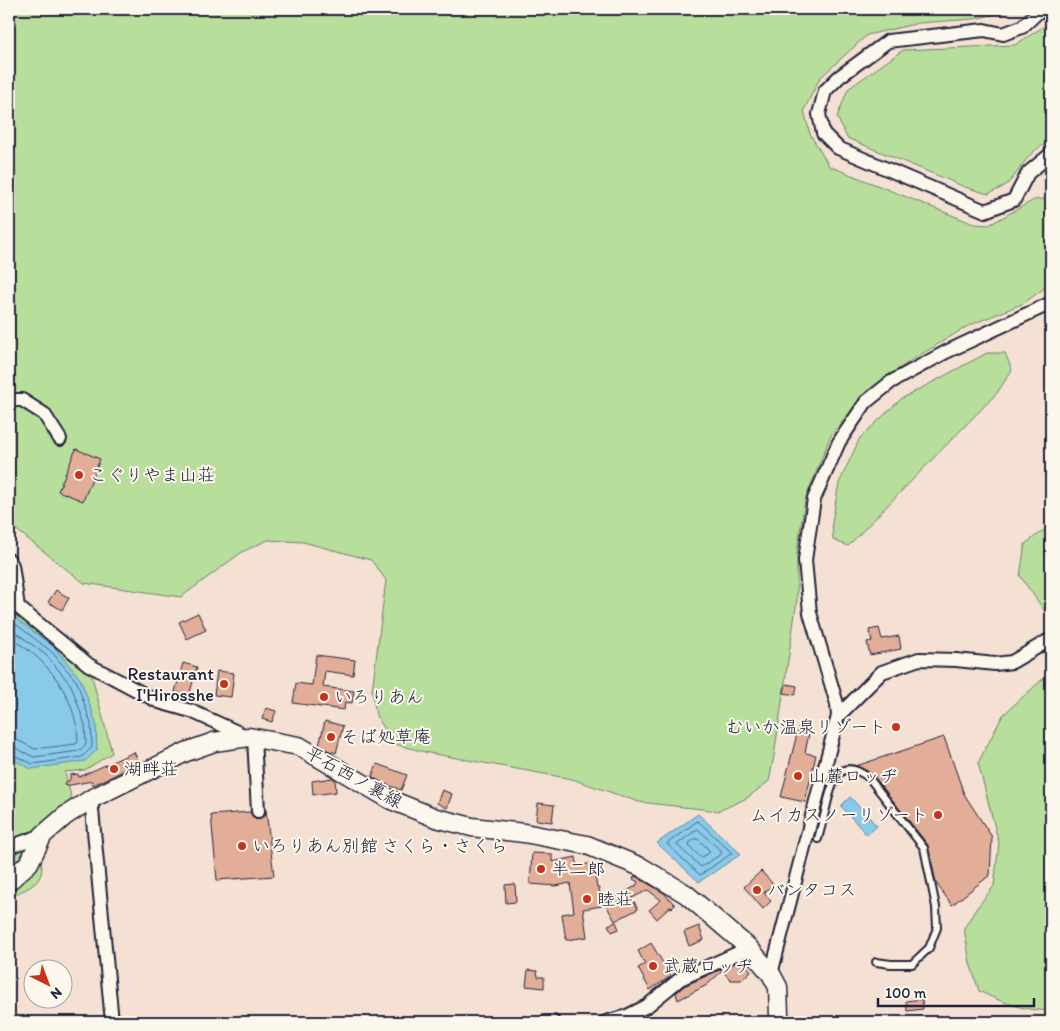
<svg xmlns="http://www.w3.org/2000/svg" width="1060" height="1031" font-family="Itim,'Klee One',sans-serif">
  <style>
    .green { fill: #b7df9b; stroke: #6c806b }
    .water { fill: #89caea; stroke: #6087a4 }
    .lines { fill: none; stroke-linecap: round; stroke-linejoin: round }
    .shore { stroke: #4b6581; stroke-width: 1 }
    .building { fill: #e3ae98; stroke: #22223b }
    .lane-casing { stroke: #22223b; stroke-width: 10 }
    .street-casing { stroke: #22223b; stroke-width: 16 }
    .secondary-casing { stroke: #22223b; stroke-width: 21 }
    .lane { stroke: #fbf7ec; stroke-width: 6 }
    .street { stroke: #fbf7ec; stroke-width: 12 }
    .secondary { stroke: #fbf7ec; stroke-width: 18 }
    .poi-dot { fill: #c8321e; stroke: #fbf7ec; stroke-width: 2 }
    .labels { text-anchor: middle; stroke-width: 4; stroke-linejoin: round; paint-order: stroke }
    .poi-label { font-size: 18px; fill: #22223b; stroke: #fbf7ec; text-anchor: start }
    .street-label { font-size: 18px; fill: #22223b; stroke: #fbf7ec }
  </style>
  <rect width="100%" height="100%" fill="#f4e1d3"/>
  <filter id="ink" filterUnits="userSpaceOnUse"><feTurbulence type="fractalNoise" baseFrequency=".02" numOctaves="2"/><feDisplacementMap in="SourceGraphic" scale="10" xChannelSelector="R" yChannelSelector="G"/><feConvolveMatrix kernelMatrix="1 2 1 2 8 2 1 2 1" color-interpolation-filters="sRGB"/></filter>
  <g filter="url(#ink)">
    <g class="green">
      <polygon points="9,9 1021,9 973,19 919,23 867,35 820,78 804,110 810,134 829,166 974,224 989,225 1034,200 1051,198 1051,283 1024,303 968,326 910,361 866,393 831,435 805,500 797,551 797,600 774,756 769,781 747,798 719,811 639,802 572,779 429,753 394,744 376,715 372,691 386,580 371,560 303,542 268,540 242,552 181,597 84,583 9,524"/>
      <path d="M1051 24V143C1028 147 1022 171 1006 185 1001 189 993 191 988 194L965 187 847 138 837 117 848 89 903 50 1015 45 1043 27Z"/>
      <polygon points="987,353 1005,353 1012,370 997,393 848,546 833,540 832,522 839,483 860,438 901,399"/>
      <polygon points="1051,525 1051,620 1020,576 1025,544"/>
      <polygon points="9,560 18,607 89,665 112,753 85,770 65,772 72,801 65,816 9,847"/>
      <path d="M1051 667V1010C1026 1012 1001 1002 979 991L970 963 964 928 976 909 994 886 999 843 978 763 1003 715 1045 677Z"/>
      <path d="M25 849 40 858C48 883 28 888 9 897V853Z"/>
    </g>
    <g class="water">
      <polygon points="9,606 10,614 55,648 81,680 96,723 97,750 85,761 31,769 9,757"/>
      <polygon points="850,797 877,826 867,835 841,806"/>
      <polygon points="698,814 741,854 699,882 657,843"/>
    </g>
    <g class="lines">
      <g class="shore">
        <polyline points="9,619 52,652 77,682 91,724 92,747 82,757 33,764 9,753"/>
        <polyline points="9,627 47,656 71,685 85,725 86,744 79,751 34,757 15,748 9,747"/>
        <path d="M9 636C20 645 33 652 42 662 63 683 77 711 78 741L76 744 35 749 17 740 9 739"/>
        <polygon points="698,821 732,853 700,875 667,844"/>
        <polygon points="698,829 722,852 721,854 701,867 677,845"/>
        <polygon points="695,839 698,839 709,850 709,853 702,857 700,857 689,846 689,844"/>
      </g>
    </g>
    <g class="building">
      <polygon points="76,449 100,459 83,501 58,491"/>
      <polygon points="56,590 69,598 62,610 48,602"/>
      <polygon points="198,613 206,630 187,639 179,622"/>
      <polygon points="879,628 882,639 899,636 901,649 870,655 867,642 872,641 869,630"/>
      <polygon points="316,655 355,660 353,675 325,671 323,687 354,691 352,703 345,702 344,710 293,703 296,683 312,685"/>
      <polygon points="183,663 197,667 189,696 175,692"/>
      <polygon points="217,671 234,673 231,697 214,695"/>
      <polygon points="786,684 797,686 795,695 784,693"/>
      <polygon points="266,708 276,711 272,722 262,719"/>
      <polygon points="325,721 343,726 336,753 327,750 319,746"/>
      <polygon points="799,726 810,728 805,753 816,755 805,802 781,797"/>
      <polygon points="944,737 964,794 992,837 990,875 952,905 936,883 928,845 873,775 856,766"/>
      <polygon points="134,752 139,763 113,776 93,785 92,781 65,786 64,783 70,780 70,775 78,774 79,777"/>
      <polygon points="377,764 407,775 401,790 383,783 372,777"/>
      <polygon points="333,778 335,779 336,792 313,795 312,781"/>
      <polygon points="442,790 452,794 447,808 437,803"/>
      <polygon points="538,803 554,805 552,822 536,820"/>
      <polygon points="266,810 274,876 217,880 211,815 250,812 254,818 259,819 265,815"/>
      <polygon points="532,853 552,854 552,862 576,857 577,866 593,863 597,888 599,888 602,906 583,909 587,937 566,940 562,914 574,912 570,883 556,886 530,884"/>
      <polygon points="761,871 773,884 764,893 771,901 763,909 744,887"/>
      <polygon points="635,876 664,893 675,905 672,908 670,907 657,919 649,910 661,900 648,890 632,898 638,909 615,921 605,903 636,886 638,882 633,879"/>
      <polygon points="515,884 516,902 506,903 505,885"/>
      <polygon points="616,922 619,929 612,932 608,925"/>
      <polygon points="699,926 704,940 689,946 684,932"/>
      <polygon points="651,943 671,976 650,990 638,968 645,964 638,951"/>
      <polygon points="742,960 751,971 741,980 731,980 722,971 707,985 678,1000 676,993 684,986"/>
      <polygon points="528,970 537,971 538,977 544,977 544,988 526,986"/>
      <polygon points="922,999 923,1009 907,1011 906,1001"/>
    </g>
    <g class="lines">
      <defs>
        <path id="lane" d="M818 839C821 828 824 816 827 804 833 779 840 756 869 778L924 848 936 907 937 928 929 948 912 964H891L876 962"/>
        <g id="street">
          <polyline points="1049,9 1038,12 1022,27 1003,34 984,30 888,41 839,77 825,91 819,114 823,133 838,148 985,211 1014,200 1028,173 1051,154"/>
          <polyline points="9,400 22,400 44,414 60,439"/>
          <polyline points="9,560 12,565 18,607 89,665 159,702 191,711 248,737"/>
          <polyline points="838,716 882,672 919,659 956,660 995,664 1012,662 1051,639"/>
          <polyline points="254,738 258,811"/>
          <polyline points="91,799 112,1022"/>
          <polyline points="9,847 43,835"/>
          <polyline points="771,974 838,716 837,704 810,613 805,560 814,499 839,442 866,402 891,382 946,352 1051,303"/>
          <polyline points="545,1022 553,1022"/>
          <polyline points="606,1022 627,1016 647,1006 680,979 749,948"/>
        </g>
        <polyline id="secondary" points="9,881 29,863 43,835 65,816 91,799 186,752 214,742 249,737 299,746 391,800 436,818 472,827 524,833 587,845 641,867 686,894 749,948 771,974 778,987 779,1015 778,1022"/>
      </defs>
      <use href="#lane" class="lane-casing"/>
      <use href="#street" class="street-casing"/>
      <use href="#secondary" class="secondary-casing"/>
      <use href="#lane" class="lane"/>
      <use href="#street" class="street"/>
      <use href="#secondary" class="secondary"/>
    </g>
  </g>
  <g class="poi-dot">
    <circle cx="79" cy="475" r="5"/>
    <circle cx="224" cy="684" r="5"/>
    <circle cx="324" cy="697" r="5"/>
    <circle cx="896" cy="727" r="5"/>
    <circle cx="331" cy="737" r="5"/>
    <circle cx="114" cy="769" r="5"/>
    <circle cx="798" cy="776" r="5"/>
    <circle cx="938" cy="815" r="5"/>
    <circle cx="242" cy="846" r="5"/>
    <circle cx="541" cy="869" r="5"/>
    <circle cx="757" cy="890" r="5"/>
    <circle cx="587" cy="899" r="5"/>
    <circle cx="653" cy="966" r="5"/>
  </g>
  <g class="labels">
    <g class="poi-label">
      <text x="89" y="481">こぐりやま山荘</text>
      <text x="214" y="680" text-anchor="end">Restaurant<tspan x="214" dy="21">I'Hirosshe</tspan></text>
      <text x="334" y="703">いろりあん</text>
      <text x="886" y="733" text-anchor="end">むいか温泉リゾート</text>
      <text x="341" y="743">そば処草庵</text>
      <text x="124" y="775">湖畔荘</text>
      <text x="808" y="782">山麓ロッヂ</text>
      <text x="928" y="821" text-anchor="end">ムイカスノーリゾート</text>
      <text x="252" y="852">いろりあん別館 さくら・さくら</text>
      <text x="551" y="875">半二郎</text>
      <text x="767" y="896">バンタコス</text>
      <text x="597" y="905">睦荘</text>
      <text x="663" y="972">武蔵ロッヂ</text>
    </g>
    <g class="street-label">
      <text transform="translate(354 777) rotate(29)" y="6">平石西ノ裏線</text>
    </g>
  </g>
  <rect width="1060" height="1031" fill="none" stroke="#fbf7ec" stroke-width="30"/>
  <rect x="15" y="15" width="1030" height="1001" fill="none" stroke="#22223b" stroke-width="2" filter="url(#ink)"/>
  <g transform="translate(48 984) rotate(138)"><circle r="24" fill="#fbf7ec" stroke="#a4a2a5"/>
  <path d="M0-4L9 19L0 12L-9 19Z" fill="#c8321e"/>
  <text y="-8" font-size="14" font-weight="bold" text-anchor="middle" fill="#22223b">N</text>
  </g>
  <path d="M878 998v8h156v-8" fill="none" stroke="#22223b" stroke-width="2.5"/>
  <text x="885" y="998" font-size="15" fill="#22223b" stroke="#fbf7ec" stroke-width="4" paint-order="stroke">100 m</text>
</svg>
